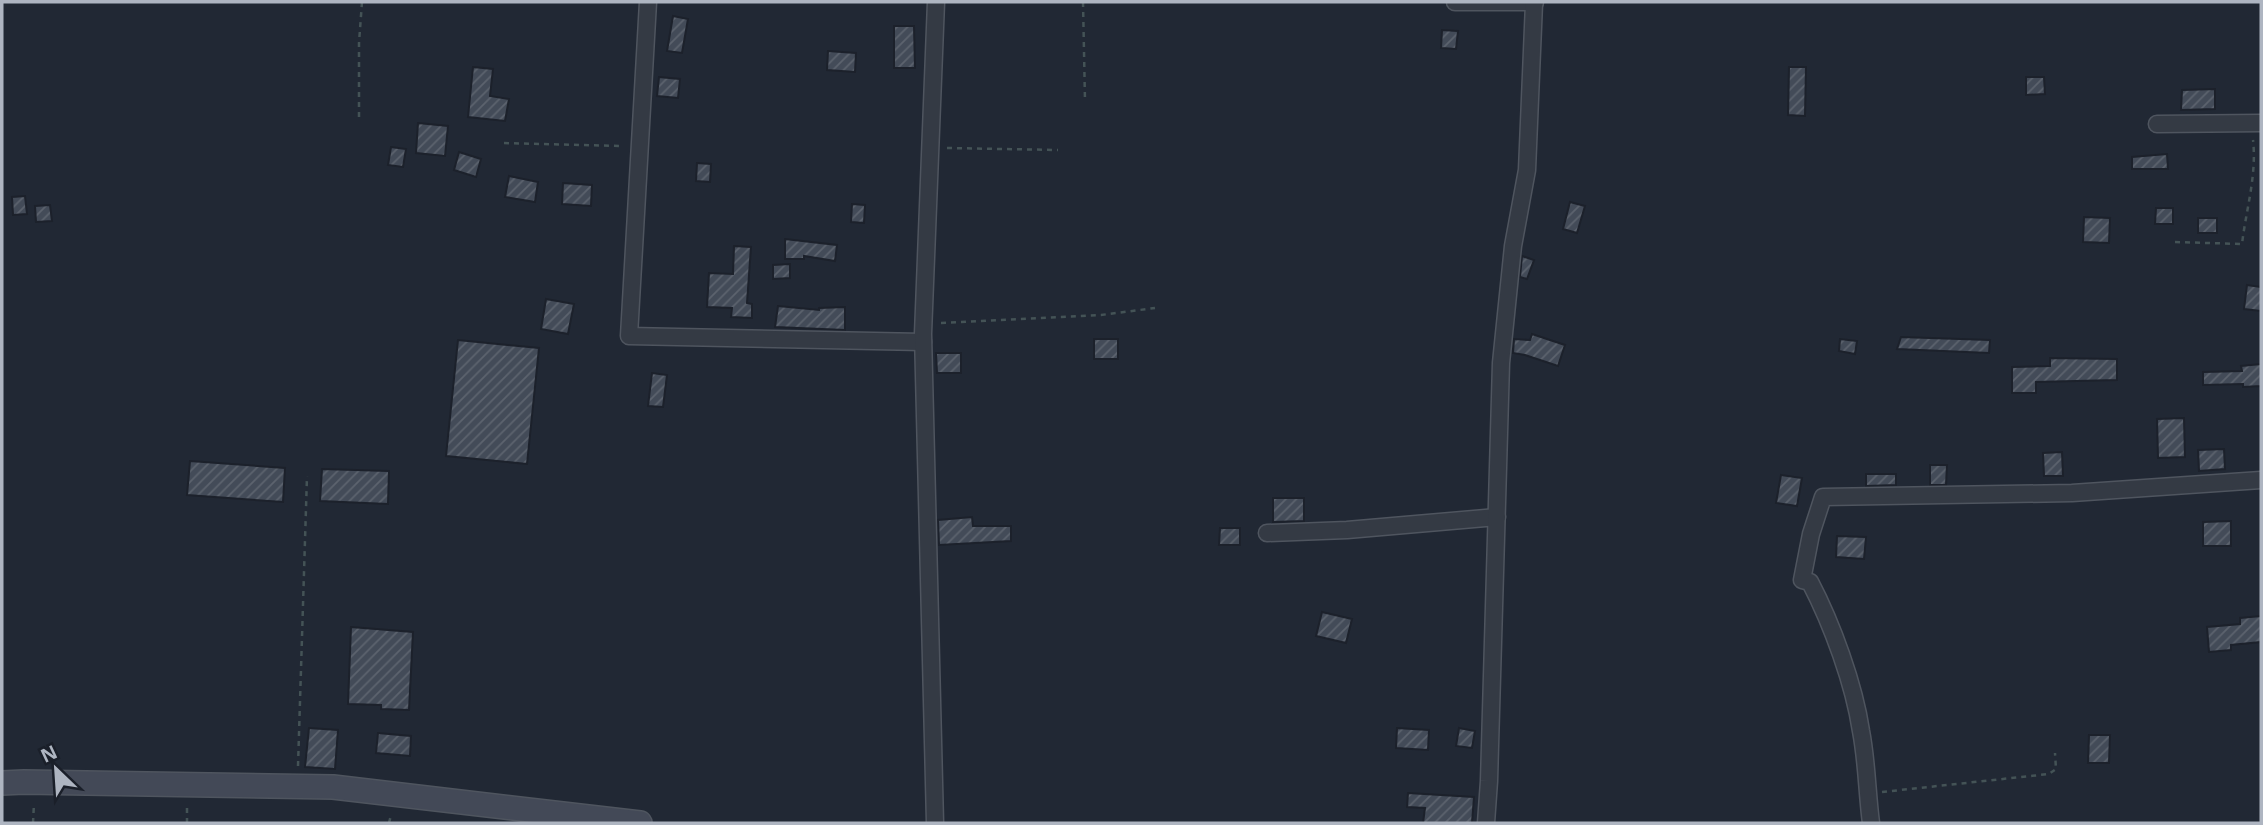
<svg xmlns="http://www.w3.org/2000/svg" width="2263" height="825" font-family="'Open Sans',sans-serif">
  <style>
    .building { fill: url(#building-hatch); stroke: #1c212b; stroke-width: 2 }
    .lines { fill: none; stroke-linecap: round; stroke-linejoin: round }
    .street-casing { stroke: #4f555f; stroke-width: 19 }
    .secondary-casing { stroke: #4f555f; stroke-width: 26 }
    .path { stroke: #445356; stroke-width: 2.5; stroke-dasharray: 5 5; stroke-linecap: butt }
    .street { stroke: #343a44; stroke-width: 16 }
    .secondary { stroke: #434957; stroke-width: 23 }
  </style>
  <defs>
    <pattern id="building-hatch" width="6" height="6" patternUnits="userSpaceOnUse" patternTransform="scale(1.75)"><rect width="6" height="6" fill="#434b58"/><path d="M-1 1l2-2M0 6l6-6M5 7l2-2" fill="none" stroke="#5c636e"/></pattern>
  </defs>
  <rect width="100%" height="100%" fill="#212834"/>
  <g class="building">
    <polygon points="673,16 688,19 682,53 667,51"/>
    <polygon points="894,26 914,26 915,68 894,68"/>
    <polygon points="1442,30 1458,31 1456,49 1441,48"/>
    <polygon points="828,51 856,53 855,72 827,70"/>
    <polygon points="473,67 493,69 490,96 509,99 505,121 468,117"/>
    <polygon points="1789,67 1806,67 1805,116 1788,115"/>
    <polygon points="659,77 680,79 678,98 657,96"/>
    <polygon points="2026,77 2044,77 2045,94 2026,95"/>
    <polygon points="2215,89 2215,109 2181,110 2182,90"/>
    <polygon points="418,123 448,126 445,156 416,153"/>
    <polygon points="391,147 406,149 403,167 388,165"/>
    <polygon points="459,152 481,159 476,177 454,170"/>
    <polygon points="2167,154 2168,169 2132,169 2132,157"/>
    <polygon points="697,163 711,164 710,182 696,181"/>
    <polygon points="509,176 538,182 535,202 505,197"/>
    <polygon points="563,183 592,185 591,206 562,204"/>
    <polygon points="25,196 27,214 13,215 12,197"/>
    <polygon points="1570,202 1585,206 1577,233 1563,229"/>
    <polygon points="852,204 865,205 864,223 851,222"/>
    <polygon points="50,205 52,221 36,222 35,206"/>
    <polygon points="2156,208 2173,208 2173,224 2155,224"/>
    <polygon points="2084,217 2110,218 2109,243 2083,242"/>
    <rect x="2198" y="218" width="19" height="15"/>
    <polygon points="785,239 837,245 835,261 804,256 804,259 785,259"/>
    <polygon points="734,246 751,247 747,303 752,304 752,318 731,317 732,308 707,307 709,273 733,274"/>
    <polygon points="1522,256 1534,260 1527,279 1520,277"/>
    <polygon points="790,264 790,278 773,279 773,265"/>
    <polygon points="2247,285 2261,287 2261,311 2244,309"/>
    <polygon points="546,299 574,304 568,334 541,329"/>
    <polygon points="778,306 819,310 819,308 845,307 845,330 775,327"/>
    <polygon points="1532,334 1565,345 1558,366 1525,355 1513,353 1514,339 1530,340"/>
    <polygon points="1901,337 1990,340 1989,353 1897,349"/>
    <rect x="1094" y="339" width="24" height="20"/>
    <polygon points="1840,339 1857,341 1855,354 1839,351"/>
    <polygon points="458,340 539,348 527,464 446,456"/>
    <polygon points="936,353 961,353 961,373 937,373"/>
    <polygon points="2050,358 2117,359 2117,380 2036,382 2036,393 2012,393 2012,367 2050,366"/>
    <polygon points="2261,364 2261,386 2243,387 2243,384 2203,385 2203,372 2242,371 2241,366"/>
    <polygon points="652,373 667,375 663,407 648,406"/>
    <polygon points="2184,418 2185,457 2158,458 2157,419"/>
    <polygon points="2224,449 2225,469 2199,471 2198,450"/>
    <polygon points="2062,452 2063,476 2044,476 2043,453"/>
    <polygon points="190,461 285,468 283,502 187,495"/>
    <polygon points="1930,465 1947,465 1946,485 1930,485"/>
    <polygon points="322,469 389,471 388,504 320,501"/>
    <polygon points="1866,474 1896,474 1896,485 1866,486"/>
    <polygon points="1781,475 1802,478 1797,506 1776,503"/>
    <polygon points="1273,498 1304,498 1304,521 1273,522"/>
    <polygon points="972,517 973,526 1011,526 1011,541 939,545 938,520"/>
    <polygon points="2231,521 2231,546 2203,546 2203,522"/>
    <polygon points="1220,528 1240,528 1240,545 1219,545"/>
    <polygon points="1837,536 1866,537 1864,559 1836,557"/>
    <polygon points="1322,612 1352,619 1346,643 1316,636"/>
    <polygon points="2261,616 2261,642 2231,645 2231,650 2209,652 2207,627 2240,624 2240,618"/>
    <polygon points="351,627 413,632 409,710 381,709 381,705 348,704"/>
    <polygon points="309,728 338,730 335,769 305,767"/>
    <polygon points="1397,728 1429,730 1428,750 1396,748"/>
    <polygon points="1459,728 1475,731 1472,748 1456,746"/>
    <polygon points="378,733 411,736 410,756 376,753"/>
    <polygon points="2089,735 2110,735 2109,763 2088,763"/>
    <polygon points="1408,793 1474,797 1472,823 1423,823 1425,808 1407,807"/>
  </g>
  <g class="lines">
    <defs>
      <g id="street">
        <polyline points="648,2 629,336 923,342"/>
        <polyline points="1455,2 1535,2"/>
        <polyline points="2157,124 2261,123"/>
        <polyline points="1267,533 1347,530 1497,517"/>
        <polyline points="935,823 923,334 936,2"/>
        <polyline points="1486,823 1489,781 1501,363 1513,246 1527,170 1534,3"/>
        <path d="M1871 823C1867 793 1867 762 1861 731 1854 684 1832 624 1810 582L1802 580 1811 534 1823 497 2072 493 2261 480"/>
      </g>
      <polyline id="secondary" points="2,783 24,782 333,787 640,823"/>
    </defs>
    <use href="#street" class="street-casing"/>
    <use href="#secondary" class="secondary-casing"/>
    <g class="path">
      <polyline points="1083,2 1085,101"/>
      <polyline points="359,117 359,43 362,2"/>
      <polyline points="504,143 623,146"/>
      <polyline points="947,148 1058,150"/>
      <path d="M2175 242 2242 244C2246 210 2257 175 2253 140"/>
      <polyline points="941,323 1101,315 1155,308"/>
      <polyline points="298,766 307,476"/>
      <polyline points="1882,792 2049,774 2056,769 2055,753"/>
      <polyline points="33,823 34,803"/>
      <polyline points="187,823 187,805"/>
      <polyline points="389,823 391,815"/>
    </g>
    <use href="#street" class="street"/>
    <use href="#secondary" class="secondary"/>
  </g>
  <rect width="2263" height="825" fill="none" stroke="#aeb5c1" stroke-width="7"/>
  <g transform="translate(56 769) rotate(335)" stroke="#1a1f29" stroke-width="5" paint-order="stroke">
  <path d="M0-5L12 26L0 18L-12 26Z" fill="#aeb5c1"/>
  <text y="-10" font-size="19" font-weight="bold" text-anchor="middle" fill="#aeb5c1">N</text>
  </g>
</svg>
